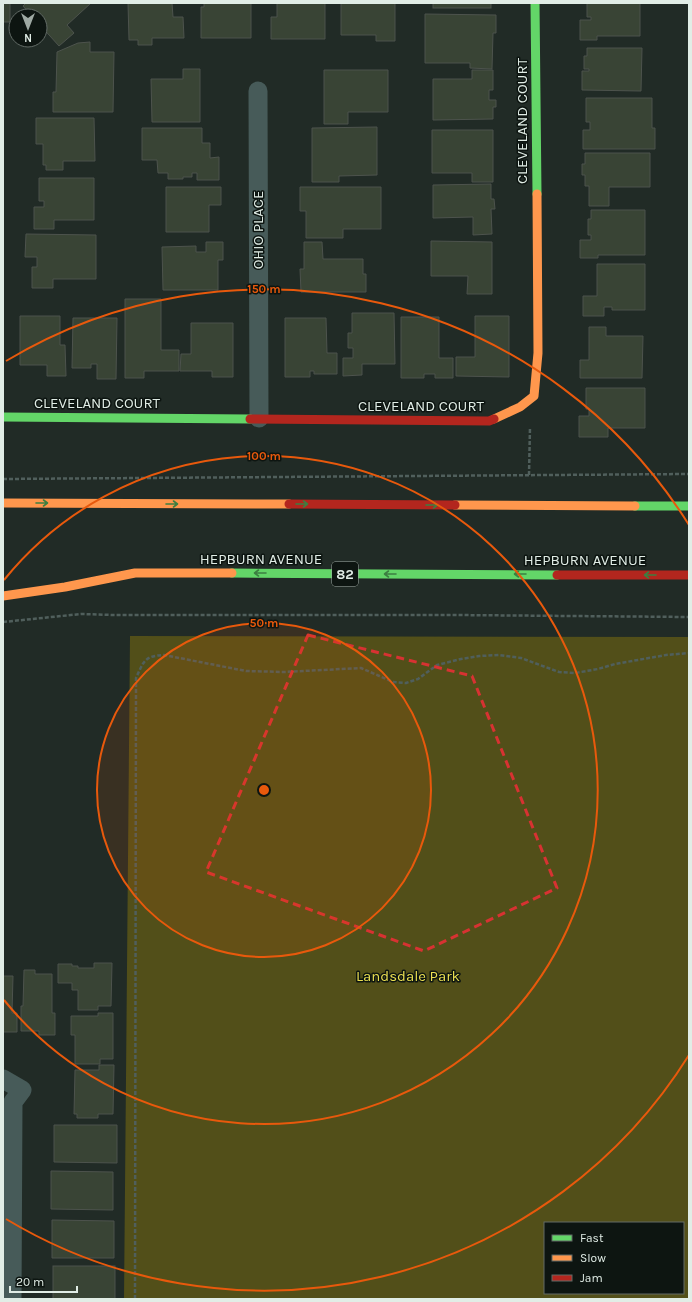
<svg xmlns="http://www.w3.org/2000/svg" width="692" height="1302" font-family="Karla,sans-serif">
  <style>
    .green { fill: #524f19; fill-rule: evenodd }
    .building { fill: #394435; stroke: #4d534d }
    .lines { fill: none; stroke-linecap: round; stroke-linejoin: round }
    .path { stroke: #505f5c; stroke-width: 2.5; stroke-dasharray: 4 2; stroke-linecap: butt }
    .street { stroke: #475b59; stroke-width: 19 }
    .fast { stroke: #63d668; stroke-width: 9 }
    .slow { stroke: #ff974d; stroke-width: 9 }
    .jam { stroke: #b3261e; stroke-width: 9 }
    .oneway { stroke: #3c7f41 }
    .marked { fill: none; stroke: #d73232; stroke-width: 3; stroke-dasharray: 8 5; stroke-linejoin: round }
    .ring { fill: none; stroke: #e8590c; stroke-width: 2 }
    .labels { text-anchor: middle; stroke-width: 3; stroke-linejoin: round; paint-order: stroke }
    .shield { fill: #0d1511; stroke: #a1aca6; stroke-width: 1 }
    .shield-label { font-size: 14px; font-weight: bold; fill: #e1ede6 }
    .street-label { font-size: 15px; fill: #e1ede6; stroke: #0d1511 }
    .park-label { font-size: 15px; fill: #eadf51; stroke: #0d1511 }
    .centre { fill: #e8590c; stroke: #0d1511; stroke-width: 2 }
    .ring-label { font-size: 12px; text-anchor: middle; font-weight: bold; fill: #e8590c; stroke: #0d1511; stroke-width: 3; stroke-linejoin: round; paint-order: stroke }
  </style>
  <rect width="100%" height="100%" fill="#212b26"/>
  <path class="green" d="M130 636 689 637V1299H124ZM545 1223H683V1293H545Z"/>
  <g class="building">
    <rect x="3" y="3" width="7" height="19"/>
    <polygon points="26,3 91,3 67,25 74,33 59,46 40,25 40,16 32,16 23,6"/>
    <polygon points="128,3 172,3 173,17 183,17 184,38 152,38 152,45 138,45 138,40 129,40"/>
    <polygon points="204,3 251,3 251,38 201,38 201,7 204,7"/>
    <polygon points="277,3 325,3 325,39 271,39 271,17 277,17"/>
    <polygon points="341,3 395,3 395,41 376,41 376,35 341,35"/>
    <rect x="433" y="3" width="58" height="5"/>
    <polygon points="587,3 640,3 640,36 597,36 597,40 580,40 580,20 591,20 591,17 587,17"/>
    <polygon points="425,14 496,15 496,33 493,33 492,69 470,68 470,63 425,63"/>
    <polygon points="90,42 90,52 114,52 113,112 53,112 53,92 56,92 57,52 78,43"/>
    <polygon points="587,48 642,48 641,91 582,90 582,71 589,71 589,69 584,69 584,56 587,56"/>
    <polygon points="183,69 200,69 200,122 152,122 151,79 183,79"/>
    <polygon points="324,70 388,70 388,112 348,112 348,124 324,124"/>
    <polygon points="472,70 493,70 493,90 489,90 489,100 496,100 496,107 493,107 493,119 433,120 433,79 472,79"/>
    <polygon points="586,98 652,98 652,128 655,128 655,149 583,149 583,130 590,130 590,122 586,122"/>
    <polygon points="36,118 94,118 95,161 63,161 63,170 46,170 46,165 43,165 43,144 36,144"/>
    <polygon points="377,127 377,175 339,176 339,182 312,182 312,128"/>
    <polygon points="142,128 202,128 202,143 210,143 210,158 219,157 219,180 197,180 197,173 192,173 192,177 183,177 183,179 168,179 168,173 158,173 157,160 142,160"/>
    <polygon points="432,130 493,130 493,182 472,182 472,173 432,173"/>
    <polygon points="585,153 650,153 650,187 609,187 609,206 589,206 589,186 585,186 585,175 582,175 582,164 585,164"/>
    <polygon points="39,178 94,178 94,220 54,220 54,229 34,229 34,207 44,207 44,201 39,201"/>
    <polygon points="491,184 491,199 494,199 495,209 491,209 492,234 473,235 473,217 433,218 433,185"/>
    <polygon points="166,187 221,187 221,205 209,205 209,232 166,232"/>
    <polygon points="300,187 381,187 381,229 343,229 343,238 306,238 306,211 300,211"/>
    <polygon points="591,210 645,210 645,255 598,255 598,258 580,258 580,240 591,240 591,235 588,235 588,219 591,219"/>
    <polygon points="26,234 96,235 96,279 53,279 53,288 32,288 32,267 37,267 37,257 25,257"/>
    <polygon points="431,241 492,242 492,294 467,294 468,276 431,276"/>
    <polygon points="206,242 223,242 223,260 218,260 218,290 163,290 162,247 196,246 196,252 206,252"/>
    <polygon points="304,242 322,242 323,259 363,259 363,274 366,274 366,292 301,292 300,269 304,269"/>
    <polygon points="597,264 645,264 645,310 612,310 612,307 604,307 604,316 583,316 583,296 597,296"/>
    <polygon points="125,299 161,299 161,350 179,350 179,371 144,371 144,378 125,378"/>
    <polygon points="352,313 394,313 395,364 362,364 362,375 343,376 343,358 353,358 353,348 348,348 348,333 352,333"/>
    <polygon points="20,316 60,316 60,345 65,345 66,376 47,376 47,365 20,365"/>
    <polygon points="475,316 509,316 509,377 456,376 456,357 475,357"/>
    <polygon points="401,317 439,317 439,358 453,358 453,378 435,378 435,374 424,374 424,378 401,378"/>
    <polygon points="73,318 117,318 116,379 97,379 97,364 91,364 91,368 72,368"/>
    <polygon points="285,318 326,318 327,353 337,353 337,374 314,374 314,371 310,371 310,377 285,377"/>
    <polygon points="191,323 233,323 233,377 212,377 212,371 180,371 181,354 191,354"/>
    <polygon points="589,327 606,327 606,336 643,336 642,378 580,378 580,360 589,360"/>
    <polygon points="586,388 645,388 645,428 608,428 608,437 579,437 579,416 589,416 589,409 586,409"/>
    <polygon points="94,963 112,963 111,1006 98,1006 98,1010 78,1010 78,990 72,990 72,983 58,983 58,964 72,964 72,966 78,966 78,968 94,968"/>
    <polygon points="24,970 35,970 35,974 52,974 52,1013 55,1013 55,1035 39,1035 39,1031 21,1031 21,1006 23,1006"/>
    <polygon points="3,976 13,976 12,1013 17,1013 17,1032 3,1032"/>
    <polygon points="98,1013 113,1013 113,1059 100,1059 100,1064 75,1064 75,1035 71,1035 71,1016 98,1016"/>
    <polygon points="99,1065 114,1065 113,1114 98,1114 98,1118 77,1118 77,1114 74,1114 75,1070 99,1070"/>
    <polygon points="54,1125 117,1125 117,1163 54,1162"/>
    <polygon points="51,1171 113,1172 113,1210 51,1209"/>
    <polygon points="52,1220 114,1221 114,1258 52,1258"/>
    <rect x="53" y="1266" width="62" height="33"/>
  </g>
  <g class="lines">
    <g class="path">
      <polyline points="529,475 530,427"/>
      <polyline points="3,479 689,474"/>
      <polyline points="3,622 81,614 113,615 456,615 689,617"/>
      <path d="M135 1299 136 678C144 661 144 656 164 655L246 671 284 672 361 668 393 682 406 683 418 679 437 665 461 659 479 656 499 655 521 658 559 672 575 673 598 669 615 664 666 655 689 653"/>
    </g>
    <g class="street">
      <polyline points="258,91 259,418"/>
      <polyline points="3,1079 22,1090 13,1102 12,1299"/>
    </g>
    <g class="fast">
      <polyline points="535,3 537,194"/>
      <polyline points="3,417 250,419"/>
      <polyline points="635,506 689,506"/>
      <polyline points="232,573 557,575"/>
    </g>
    <g class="slow">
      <polyline points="494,419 520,407 534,396 538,353 537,194"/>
      <polyline points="3,503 289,504"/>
      <polyline points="455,505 635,506"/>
      <polyline points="3,596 65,587 135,573 232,573"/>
    </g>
    <g class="jam">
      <polyline points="250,419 489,421 494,419"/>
      <polyline points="289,504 455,505"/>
      <polyline points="557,575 689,575"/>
    </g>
  </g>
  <defs><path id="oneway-shaft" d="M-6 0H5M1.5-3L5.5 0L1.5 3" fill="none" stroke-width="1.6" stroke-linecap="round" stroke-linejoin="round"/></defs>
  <g class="oneway">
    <use href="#oneway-shaft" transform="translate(42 503)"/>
    <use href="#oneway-shaft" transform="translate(172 504)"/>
    <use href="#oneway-shaft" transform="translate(302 504)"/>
    <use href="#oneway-shaft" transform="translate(432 505)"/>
    <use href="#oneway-shaft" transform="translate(260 573) rotate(-180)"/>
    <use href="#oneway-shaft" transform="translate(390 574) rotate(-180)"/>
    <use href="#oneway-shaft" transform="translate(520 574) rotate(-180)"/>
    <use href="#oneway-shaft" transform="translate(650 575) rotate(-180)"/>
  </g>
  <path class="marked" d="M308 635 472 676 557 888 424 951 206 872Z"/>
  <circle cx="264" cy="790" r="167" fill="#e8590c" fill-opacity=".12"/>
  <g class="ring">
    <circle cx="264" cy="790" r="167"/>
    <path d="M4 580A334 334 0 1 1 4 1000"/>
    <path d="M689 1055A501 501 0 0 1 6 1219M6 361A501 501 0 0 1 689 525"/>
  </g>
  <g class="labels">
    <rect class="shield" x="332" y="562" width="26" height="24" rx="3"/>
    <g class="shield-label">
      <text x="345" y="579">82</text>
    </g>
    <g class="street-label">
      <text transform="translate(522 121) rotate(-90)" y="5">CLEVELAND COURT</text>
      <text transform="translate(258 230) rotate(-90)" y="5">OHIO PLACE</text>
      <text x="97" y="408">CLEVELAND COURT</text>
      <text x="421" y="411">CLEVELAND COURT</text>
      <text x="261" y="564">HEPBURN AVENUE</text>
      <text x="585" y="565">HEPBURN AVENUE</text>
    </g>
    <g class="park-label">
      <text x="408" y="981">Landsdale Park</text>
    </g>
  </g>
  <circle cx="264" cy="790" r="6" class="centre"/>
  <g class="ring-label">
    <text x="264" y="293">150 m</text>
    <text x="264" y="460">100 m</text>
    <text x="264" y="627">50 m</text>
  </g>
  <rect width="692" height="1302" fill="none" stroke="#e1ede6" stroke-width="8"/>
  <rect x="544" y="1222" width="140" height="72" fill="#0d1511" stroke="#626b66"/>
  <rect x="552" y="1235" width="20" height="6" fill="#63d668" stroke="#626b66"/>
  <text x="580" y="1242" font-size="12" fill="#e1ede6">Fast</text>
  <rect x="552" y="1255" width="20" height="6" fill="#ff974d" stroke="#626b66"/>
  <text x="580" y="1262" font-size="12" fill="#e1ede6">Slow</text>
  <rect x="552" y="1275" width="20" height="6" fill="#b3261e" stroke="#626b66"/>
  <text x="580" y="1282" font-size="12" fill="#e1ede6">Jam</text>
  <g transform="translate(28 28) rotate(180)"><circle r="19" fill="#0d1511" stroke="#626b66"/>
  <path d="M0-3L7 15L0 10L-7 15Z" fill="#9ea9a3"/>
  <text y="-6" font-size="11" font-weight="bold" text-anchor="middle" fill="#e1ede6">N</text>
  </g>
  <path d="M10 1286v6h67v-6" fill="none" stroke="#e1ede6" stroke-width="2"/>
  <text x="16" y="1286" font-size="12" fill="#e1ede6" stroke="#0d1511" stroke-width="3" paint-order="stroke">20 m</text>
</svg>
